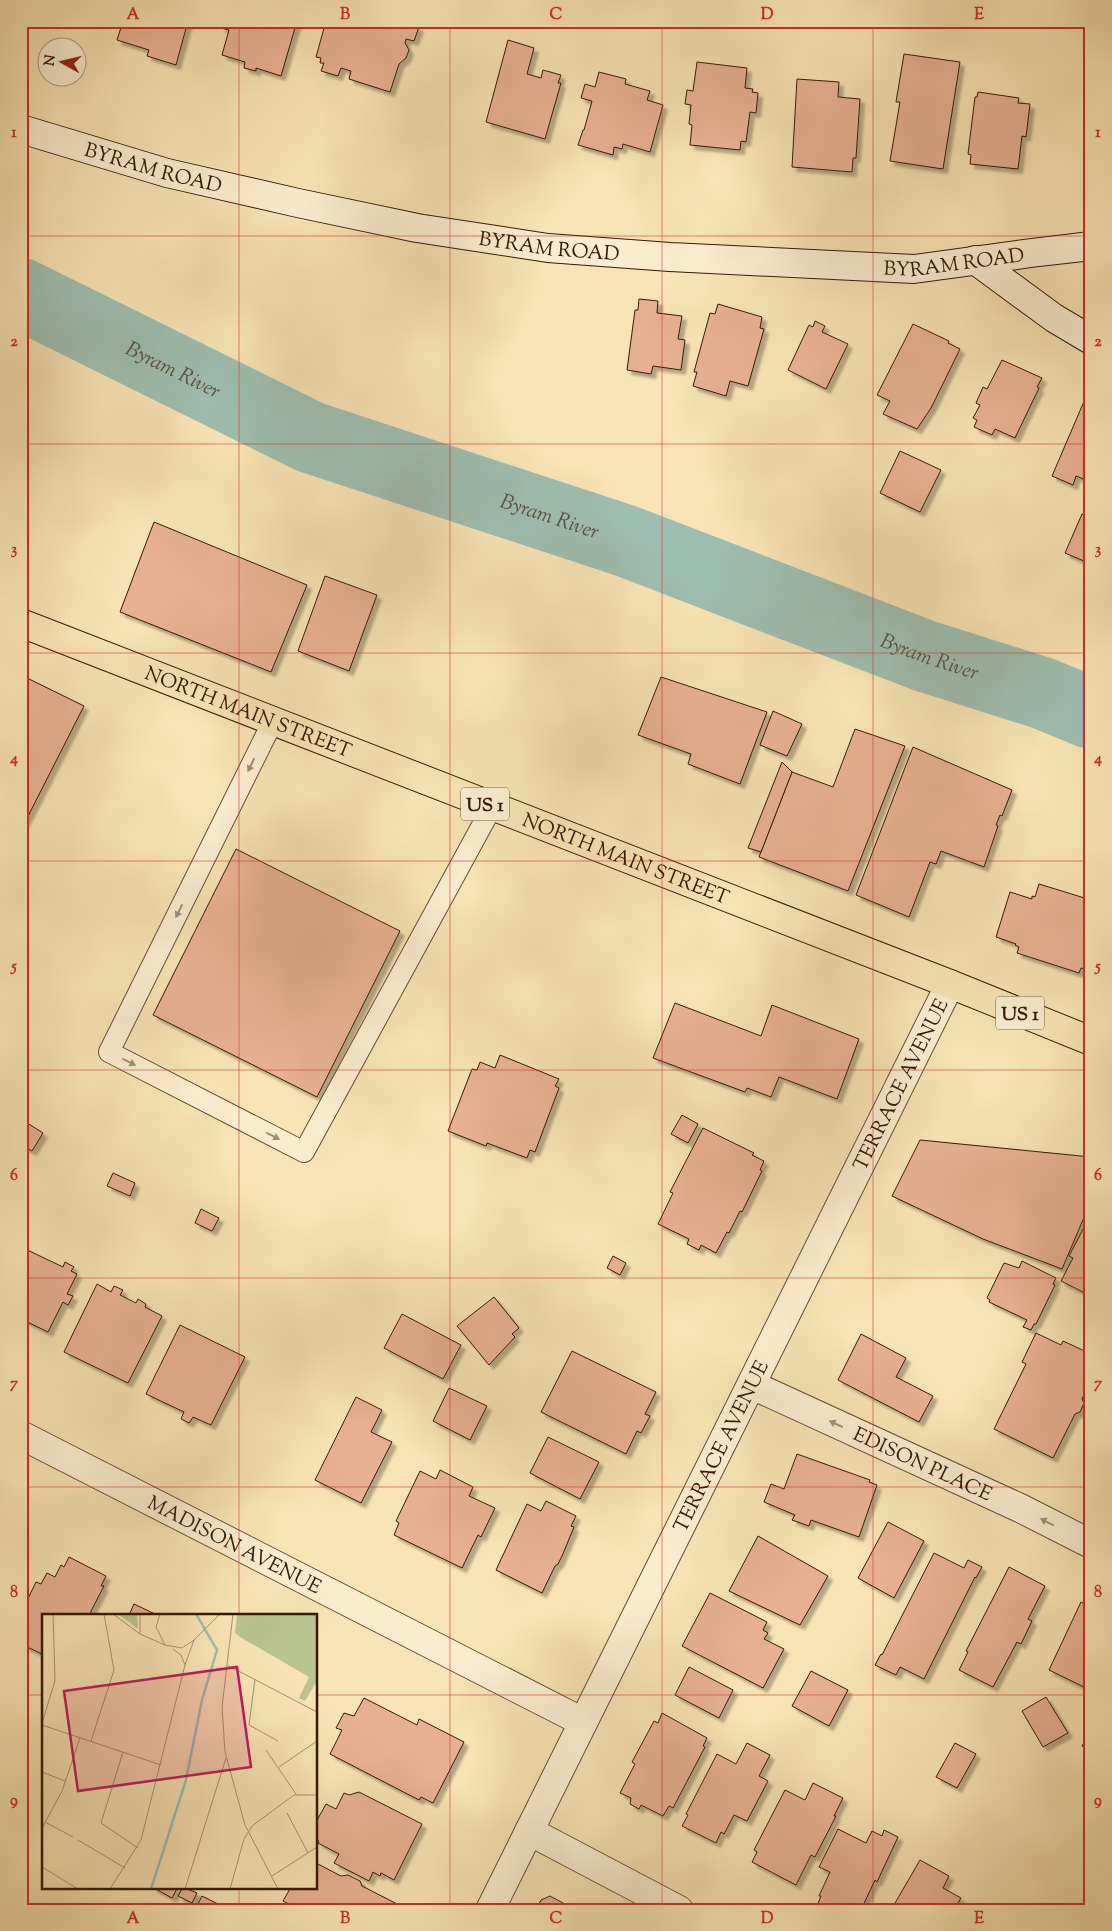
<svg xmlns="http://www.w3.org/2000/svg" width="1112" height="1931" font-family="'Sorts Mill Goudy',serif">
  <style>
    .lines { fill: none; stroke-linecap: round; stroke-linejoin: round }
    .river { stroke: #9dbeb0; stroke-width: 72 }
    .building { fill: #e7b191; stroke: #351906; filter: url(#shadow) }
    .lane-casing { stroke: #664c31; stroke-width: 22 }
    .street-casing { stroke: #664c31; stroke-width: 30 }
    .secondary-casing { stroke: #351906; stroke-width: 30 }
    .primary-casing { stroke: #351906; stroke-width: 30 }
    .lane { stroke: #faedce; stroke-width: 20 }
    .street { stroke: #faedce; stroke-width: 28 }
    .secondary { stroke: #faedce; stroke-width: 28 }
    .primary { stroke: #f7e3b3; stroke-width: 28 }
    .oneway { fill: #a18e74 }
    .grid { fill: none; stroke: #d62828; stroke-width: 1; stroke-opacity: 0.55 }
    .labels { text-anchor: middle; stroke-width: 5; stroke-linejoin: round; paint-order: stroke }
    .shield { fill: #faedce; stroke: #705942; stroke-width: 1 }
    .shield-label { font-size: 19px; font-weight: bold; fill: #351906 }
    .street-label { font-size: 20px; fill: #351906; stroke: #faedce }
    .water-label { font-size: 21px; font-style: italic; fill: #595342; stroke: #faedce }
    .inset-river { fill: none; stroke: #9dbeb0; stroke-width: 2.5 }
    .inset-road { fill: none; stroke: #a9926e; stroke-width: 1 }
    .view { fill: #c2185b; fill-opacity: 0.15; stroke: #c2185b; stroke-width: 2.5 }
    .inset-edge { fill: none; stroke: #351906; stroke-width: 2.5 }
    .neatline { fill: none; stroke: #d62828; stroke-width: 2 }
    .grid-label { font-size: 16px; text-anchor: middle; font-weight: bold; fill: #d62828 }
  </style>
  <defs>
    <filter id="shadow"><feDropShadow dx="4.5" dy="4.5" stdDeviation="1" flood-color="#0004"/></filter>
  </defs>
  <rect width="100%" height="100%" fill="#f7e3b3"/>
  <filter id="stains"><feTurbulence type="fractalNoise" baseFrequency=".004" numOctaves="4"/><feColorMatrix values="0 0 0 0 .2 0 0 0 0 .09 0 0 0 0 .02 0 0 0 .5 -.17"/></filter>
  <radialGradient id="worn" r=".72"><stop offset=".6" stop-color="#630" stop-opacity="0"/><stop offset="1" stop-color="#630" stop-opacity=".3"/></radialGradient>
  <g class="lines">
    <path class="river" id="s1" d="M21 294 310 437 626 541 925 656 1042 693 1091 713"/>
  </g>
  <g class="building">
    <polygon points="123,21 188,21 176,65 147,56 149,50 117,40"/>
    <polygon points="223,21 297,21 281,76 256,68 256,71 244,68 245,62 222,55 229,30 221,28"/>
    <polygon points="326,21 400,21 419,27 414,41 406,39 405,43 409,50 406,58 399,64 390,92 349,79 351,71 341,68 338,76 321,71 324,63 320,63 321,58 316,57"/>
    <polygon points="508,40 534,48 527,74 541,78 543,70 561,75 558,83 561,83 545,139 486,122"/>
    <polygon points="904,54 960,62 943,169 890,161 900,102 896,102"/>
    <polygon points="697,62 747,68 745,88 753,89 752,92 758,93 756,113 750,112 746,142 741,141 740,150 690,145 692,125 689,124 691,105 685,104 687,90 693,91"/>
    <polygon points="599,72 626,79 625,84 650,91 647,100 663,105 650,152 623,144 622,149 614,147 613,155 578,145 583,130 584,130 592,101 581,98 585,84 595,87"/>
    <polygon points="797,79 839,82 838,97 860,99 856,158 853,158 852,172 792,167"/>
    <polygon points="978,92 1019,98 1018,103 1030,104 1026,137 1022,136 1018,169 970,164 971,155 968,154 975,97 977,97"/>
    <polygon points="639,299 658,301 657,313 682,316 678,339 685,340 681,370 653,366 651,374 627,370 635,310 638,310"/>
    <polygon points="718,304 762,317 760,328 764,329 748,386 730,381 726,396 693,386 697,372 694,372 710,313 715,314"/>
    <polygon points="815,321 825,326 822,332 848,344 826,389 788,370 809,325 813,327"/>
    <polygon points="913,324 949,341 948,343 960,349 931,408 917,429 883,414 890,401 877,395"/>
    <polygon points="1002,360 1042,378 1037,387 1039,388 1015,438 995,429 992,435 974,427 977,420 973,418 980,405 976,403 983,387 987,389"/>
    <polygon points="1085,399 1091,402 1091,482 1076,476 1073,485 1052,476"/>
    <polygon points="900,451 941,470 920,512 880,493"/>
    <polygon points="1082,514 1091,518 1091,564 1065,553"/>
    <polygon points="154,522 307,585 271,672 120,612"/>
    <polygon points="325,576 377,595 349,671 298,651"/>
    <polygon points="21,675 84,706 21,830"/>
    <polygon points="661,677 767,712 740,784 688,764 691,754 638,735"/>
    <polygon points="773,711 802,724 787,756 760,745"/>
    <polygon points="855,729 905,746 848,891 759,857 792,772 833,787"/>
    <polygon points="913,747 1012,790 1002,816 1000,815 996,825 998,826 984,867 941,851 936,864 930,862 909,917 856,895"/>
    <polygon points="782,762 792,772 761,852 748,848"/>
    <polygon points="236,849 400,931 317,1097 153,1015"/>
    <polygon points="1039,884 1091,900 1091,952 1085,969 1081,968 1079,973 1017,953 1019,947 1015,945 1016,944 996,937 1010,892 1032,899 1032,896 1035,897"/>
    <polygon points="675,1003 761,1036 772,1005 859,1039 837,1099 779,1077 771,1097 747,1088 745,1092 653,1058"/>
    <polygon points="500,1055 559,1079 555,1086 559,1088 535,1152 530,1150 527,1158 487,1143 486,1146 448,1131 472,1069 477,1070 480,1062 495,1068"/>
    <polygon points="682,1115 698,1124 688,1143 671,1134"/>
    <polygon points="24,1121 43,1133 32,1151 21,1145 21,1125"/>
    <polygon points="703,1128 754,1153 752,1155 764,1161 760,1170 762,1171 742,1212 740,1211 729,1233 727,1232 716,1253 701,1245 699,1250 687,1244 689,1239 658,1224 673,1193 670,1192"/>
    <polygon points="920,1140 1091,1157 1091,1198 1086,1208 1088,1208 1062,1269 983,1239 892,1196"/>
    <polygon points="113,1173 135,1183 130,1196 107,1186"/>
    <polygon points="201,1209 219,1218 212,1231 195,1223"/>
    <polygon points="1091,1214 1091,1296 1061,1281 1073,1258 1069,1256"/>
    <polygon points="21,1247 63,1267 65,1262 74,1267 71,1271 77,1274 67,1294 73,1296 68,1305 63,1302 48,1332 21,1319"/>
    <polygon points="613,1256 626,1263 620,1275 607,1268"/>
    <polygon points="1022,1261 1056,1278 1053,1284 1055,1285 1036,1324 1034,1324 1031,1330 1023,1327 1027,1320 989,1302 990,1300 987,1298 1004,1263 1019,1268"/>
    <polygon points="97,1284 111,1292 114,1286 123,1290 120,1295 136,1303 138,1299 146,1304 145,1307 162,1316 128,1383 64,1352"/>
    <polygon points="494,1297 519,1328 512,1334 515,1337 489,1365 457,1326"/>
    <polygon points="402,1314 461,1345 443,1379 384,1348"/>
    <polygon points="180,1325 245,1357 211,1425 193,1417 189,1423 181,1419 184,1412 146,1394"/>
    <polygon points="1036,1333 1061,1345 1063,1341 1091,1354 1091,1372 1083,1388 1086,1390 1082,1399 1084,1403 1080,1412 1075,1414 1053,1458 994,1429 1026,1364 1022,1362"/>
    <polygon points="861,1334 906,1358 896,1377 933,1396 919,1422 838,1380"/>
    <polygon points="572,1351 656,1392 645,1414 650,1416 641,1433 637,1431 626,1454 541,1412"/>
    <polygon points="449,1388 487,1406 470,1440 433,1421"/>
    <polygon points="356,1397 382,1410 371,1432 392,1442 361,1503 315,1480"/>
    <polygon points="548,1437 599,1462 580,1499 530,1473"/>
    <polygon points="797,1454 870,1480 869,1482 877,1485 859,1537 811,1520 809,1526 792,1520 795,1515 764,1502 771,1484 784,1489"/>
    <polygon points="440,1470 473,1487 469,1496 495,1508 481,1537 478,1535 462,1568 394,1535 399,1523 396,1521 420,1471 436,1479"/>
    <polygon points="546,1501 576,1516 571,1526 574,1527 562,1556 558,1564 555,1566 542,1593 496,1570 527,1504 541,1511"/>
    <polygon points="888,1522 924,1541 894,1598 858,1578"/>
    <polygon points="758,1536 828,1576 800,1625 729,1591"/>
    <polygon points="934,1553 964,1568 968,1560 982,1567 976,1578 975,1577 924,1679 900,1667 896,1675 875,1665 881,1654 882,1655"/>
    <polygon points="69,1557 106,1576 101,1586 104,1586 91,1611 91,1615 44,1615 44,1655 21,1644 24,1634 21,1632 21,1613 36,1582 41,1584 47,1573 55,1577 61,1565 64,1567"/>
    <polygon points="1009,1567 1045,1586 1028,1619 1032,1621 1021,1644 1017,1642 993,1687 959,1670 968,1652 966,1651"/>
    <polygon points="710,1593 767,1622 763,1630 768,1633 764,1639 784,1649 763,1688 682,1646"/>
    <polygon points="1081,1602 1091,1607 1091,1682 1088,1689 1049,1670"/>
    <polygon points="134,1604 157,1615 129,1615"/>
    <polygon points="689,1667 733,1690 719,1718 675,1695"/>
    <polygon points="811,1671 848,1690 829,1726 792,1706"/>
    <polygon points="1046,1697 1068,1733 1043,1747 1022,1711"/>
    <polygon points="364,1698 417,1725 419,1719 464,1742 433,1803 421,1797 419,1800 330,1754 342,1730 336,1728 344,1713 354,1716"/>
    <polygon points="662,1713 707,1738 703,1746 705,1747 673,1808 669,1806 663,1816 641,1805 639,1809 630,1804 631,1798 620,1793 635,1764 632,1762 654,1721 658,1723"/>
    <polygon points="1091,1730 1091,1750 1082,1746"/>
    <polygon points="747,1743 770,1755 759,1776 768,1781 747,1821 734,1815 724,1834 721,1832 716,1843 682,1826 688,1815 686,1814 717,1754 736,1764"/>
    <polygon points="955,1743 976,1754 957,1788 936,1777"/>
    <polygon points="813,1783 843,1798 834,1816 836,1816 815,1857 811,1855 796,1885 752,1862 757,1852 754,1850 785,1790 805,1800"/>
    <polygon points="359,1792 422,1824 394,1880 381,1873 380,1876 373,1872 369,1881 334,1863 339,1854 318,1843 319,1841 316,1840 316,1822 326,1804 336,1809 344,1793 349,1795"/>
    <polygon points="838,1829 866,1843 872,1831 882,1836 884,1830 898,1837 877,1882 875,1880 861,1910 824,1910 817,1906 821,1896 819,1896 830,1872 819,1867"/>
    <polygon points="920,1860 949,1876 943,1888 961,1898 958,1903 962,1905 959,1910 891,1910"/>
    <polygon points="316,1863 341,1876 348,1875 360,1881 362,1886 399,1905 396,1910 291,1910 293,1906 283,1901 291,1887 316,1887"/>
    <polygon points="152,1887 178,1887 172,1898"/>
    <polygon points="183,1887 197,1893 192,1903 178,1896"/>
    <polygon points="202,1896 230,1910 195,1910"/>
    <polygon points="550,1896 576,1910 536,1910 541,1900"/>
  </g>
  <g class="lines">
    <defs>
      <polyline id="lane" points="273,721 109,1052 304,1152 492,807"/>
      <g id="street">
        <path id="s2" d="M752 1385 1020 1508 1091 1544"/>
        <path id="s3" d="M21 1435 583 1722"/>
        <polyline points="529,1831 679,1910"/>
        <path id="s4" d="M490 1910 950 984"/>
      </g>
      <g id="secondary">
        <path id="s5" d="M21 129 167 173 298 203 417 228 548 248 670 257 914 269 1031 253 1091 246"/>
        <polyline points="975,260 1054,318 1091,340"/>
      </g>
      <g id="primary">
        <path id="s6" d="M21 623 950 984 1091 1041"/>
      </g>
    </defs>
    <use href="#lane" class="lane-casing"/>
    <use href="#street" class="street-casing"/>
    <use href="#secondary" class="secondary-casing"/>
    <use href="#primary" class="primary-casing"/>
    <use href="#lane" class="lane"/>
    <use href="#street" class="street"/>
    <use href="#secondary" class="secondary"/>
    <use href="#primary" class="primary"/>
  </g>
  <defs><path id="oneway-solid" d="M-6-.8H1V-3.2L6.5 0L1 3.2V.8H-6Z" transform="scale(1.25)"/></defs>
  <g class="oneway">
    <use href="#oneway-solid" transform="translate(251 765) rotate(116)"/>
    <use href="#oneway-solid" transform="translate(179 911) rotate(116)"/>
    <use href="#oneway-solid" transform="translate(129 1062) rotate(27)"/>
    <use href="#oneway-solid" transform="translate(273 1136) rotate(27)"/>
    <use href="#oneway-solid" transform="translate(836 1424) rotate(-155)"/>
    <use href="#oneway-solid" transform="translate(1047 1522) rotate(-153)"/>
  </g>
  <path class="grid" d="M239 21V1615M450 21V1910M662 21V1910M873 21V1910M21 236H1091M21 444H1091M21 653H1091M21 861H1091M21 1070H1091M21 1278H1091M21 1487H1091M21 1695H44M316 1695H1091M239 1887V1910"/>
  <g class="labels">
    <g class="shield">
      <rect x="461" y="787.5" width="48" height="33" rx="4"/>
      <rect x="996" y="996.5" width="48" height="33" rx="4"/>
    </g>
    <g class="shield-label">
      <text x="485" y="811">US 1</text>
      <text x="1020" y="1020">US 1</text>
    </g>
    <g class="street-label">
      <text dy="7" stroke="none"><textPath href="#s5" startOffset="138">BYRAM ROAD</textPath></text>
      <text dy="7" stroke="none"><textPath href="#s5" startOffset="542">BYRAM ROAD</textPath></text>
      <text dy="7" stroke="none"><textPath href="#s5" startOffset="948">BYRAM ROAD</textPath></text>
      <text dy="7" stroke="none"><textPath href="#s6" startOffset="244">NORTH MAIN STREET</textPath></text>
      <text dy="7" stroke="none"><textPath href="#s6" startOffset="649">NORTH MAIN STREET</textPath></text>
      <text dy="7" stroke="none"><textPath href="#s4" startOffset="922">TERRACE AVENUE</textPath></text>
      <text dy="7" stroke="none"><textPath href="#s4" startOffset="518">TERRACE AVENUE</textPath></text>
      <text dy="7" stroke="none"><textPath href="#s2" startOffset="188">EDISON PLACE</textPath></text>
      <text dy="7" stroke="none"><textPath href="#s3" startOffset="240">MADISON AVENUE</textPath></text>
    </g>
    <g class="water-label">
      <text dy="7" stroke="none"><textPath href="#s1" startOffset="170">Byram River</textPath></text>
      <text dy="7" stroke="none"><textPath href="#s1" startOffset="575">Byram River</textPath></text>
      <text dy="7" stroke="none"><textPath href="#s1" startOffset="980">Byram River</textPath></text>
    </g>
  </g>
  <g transform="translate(42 1614)">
    <rect width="275" height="275" fill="#f7e3b3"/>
    <path d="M76 0H95L96 14H95ZM195 0H275V67L263 87 257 84 267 63 198 23 193 19Z" fill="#bac48e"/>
    <path class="inset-river" d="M109 275 144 166 160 86 175 36 154 0"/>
    <path class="inset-road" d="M71 0 98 20 123 31M98 0V20M118 0 114 13 123 31 140 34 152 26M191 0 180 93 183 138 203 211 236 275M131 35 139 41 143 51M185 51 275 98M213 65 207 111 236 127M0 109 13 67 11 0M0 111 119 151M49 127 72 56 62 0M224 136 254 180M81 138 59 209 96 234M237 153 275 127M0 158 23 167M245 199 266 239M3 208 31 223M0 214 20 177 38 124M36 226 83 254M0 253 36 275M230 262 275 233M68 275 99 226 143 51 152 26 178 0M143 275 184 144M188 275 202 225 210 212 252 181H275"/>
    <path class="view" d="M195 53 209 153 36 177 22 77Z"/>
    <rect width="275" height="275" class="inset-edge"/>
  </g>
  <rect width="1112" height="1931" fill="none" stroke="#f7e3b3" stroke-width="55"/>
  <g transform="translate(62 62) rotate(278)"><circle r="24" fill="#faedce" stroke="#ab987e"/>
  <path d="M0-4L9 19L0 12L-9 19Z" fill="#8f2418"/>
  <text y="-8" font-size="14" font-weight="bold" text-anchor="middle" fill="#351906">N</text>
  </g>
  <rect x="28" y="28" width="1056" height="1876" class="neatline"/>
  <g class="grid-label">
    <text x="133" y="19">A</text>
    <text x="345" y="19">B</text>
    <text x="556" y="19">C</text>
    <text x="767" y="19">D</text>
    <text x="979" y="19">E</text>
    <text x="14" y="137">1</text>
    <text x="1098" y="137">1</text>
    <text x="14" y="346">2</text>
    <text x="1098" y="346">2</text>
    <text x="14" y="554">3</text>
    <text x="1098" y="554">3</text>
    <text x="14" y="763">4</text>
    <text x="1098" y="763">4</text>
    <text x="14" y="971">5</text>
    <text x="1098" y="971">5</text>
    <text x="14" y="1180">6</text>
    <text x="1098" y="1180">6</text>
    <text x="14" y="1388">7</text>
    <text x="1098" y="1388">7</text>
    <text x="14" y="1597">8</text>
    <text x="1098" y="1597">8</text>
    <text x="14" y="1805">9</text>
    <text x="1098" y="1805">9</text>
    <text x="133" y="1923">A</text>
    <text x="345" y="1923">B</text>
    <text x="556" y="1923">C</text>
    <text x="767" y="1923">D</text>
    <text x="979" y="1923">E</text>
  </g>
  <rect width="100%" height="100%" filter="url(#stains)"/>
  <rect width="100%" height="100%" fill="url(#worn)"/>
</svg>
